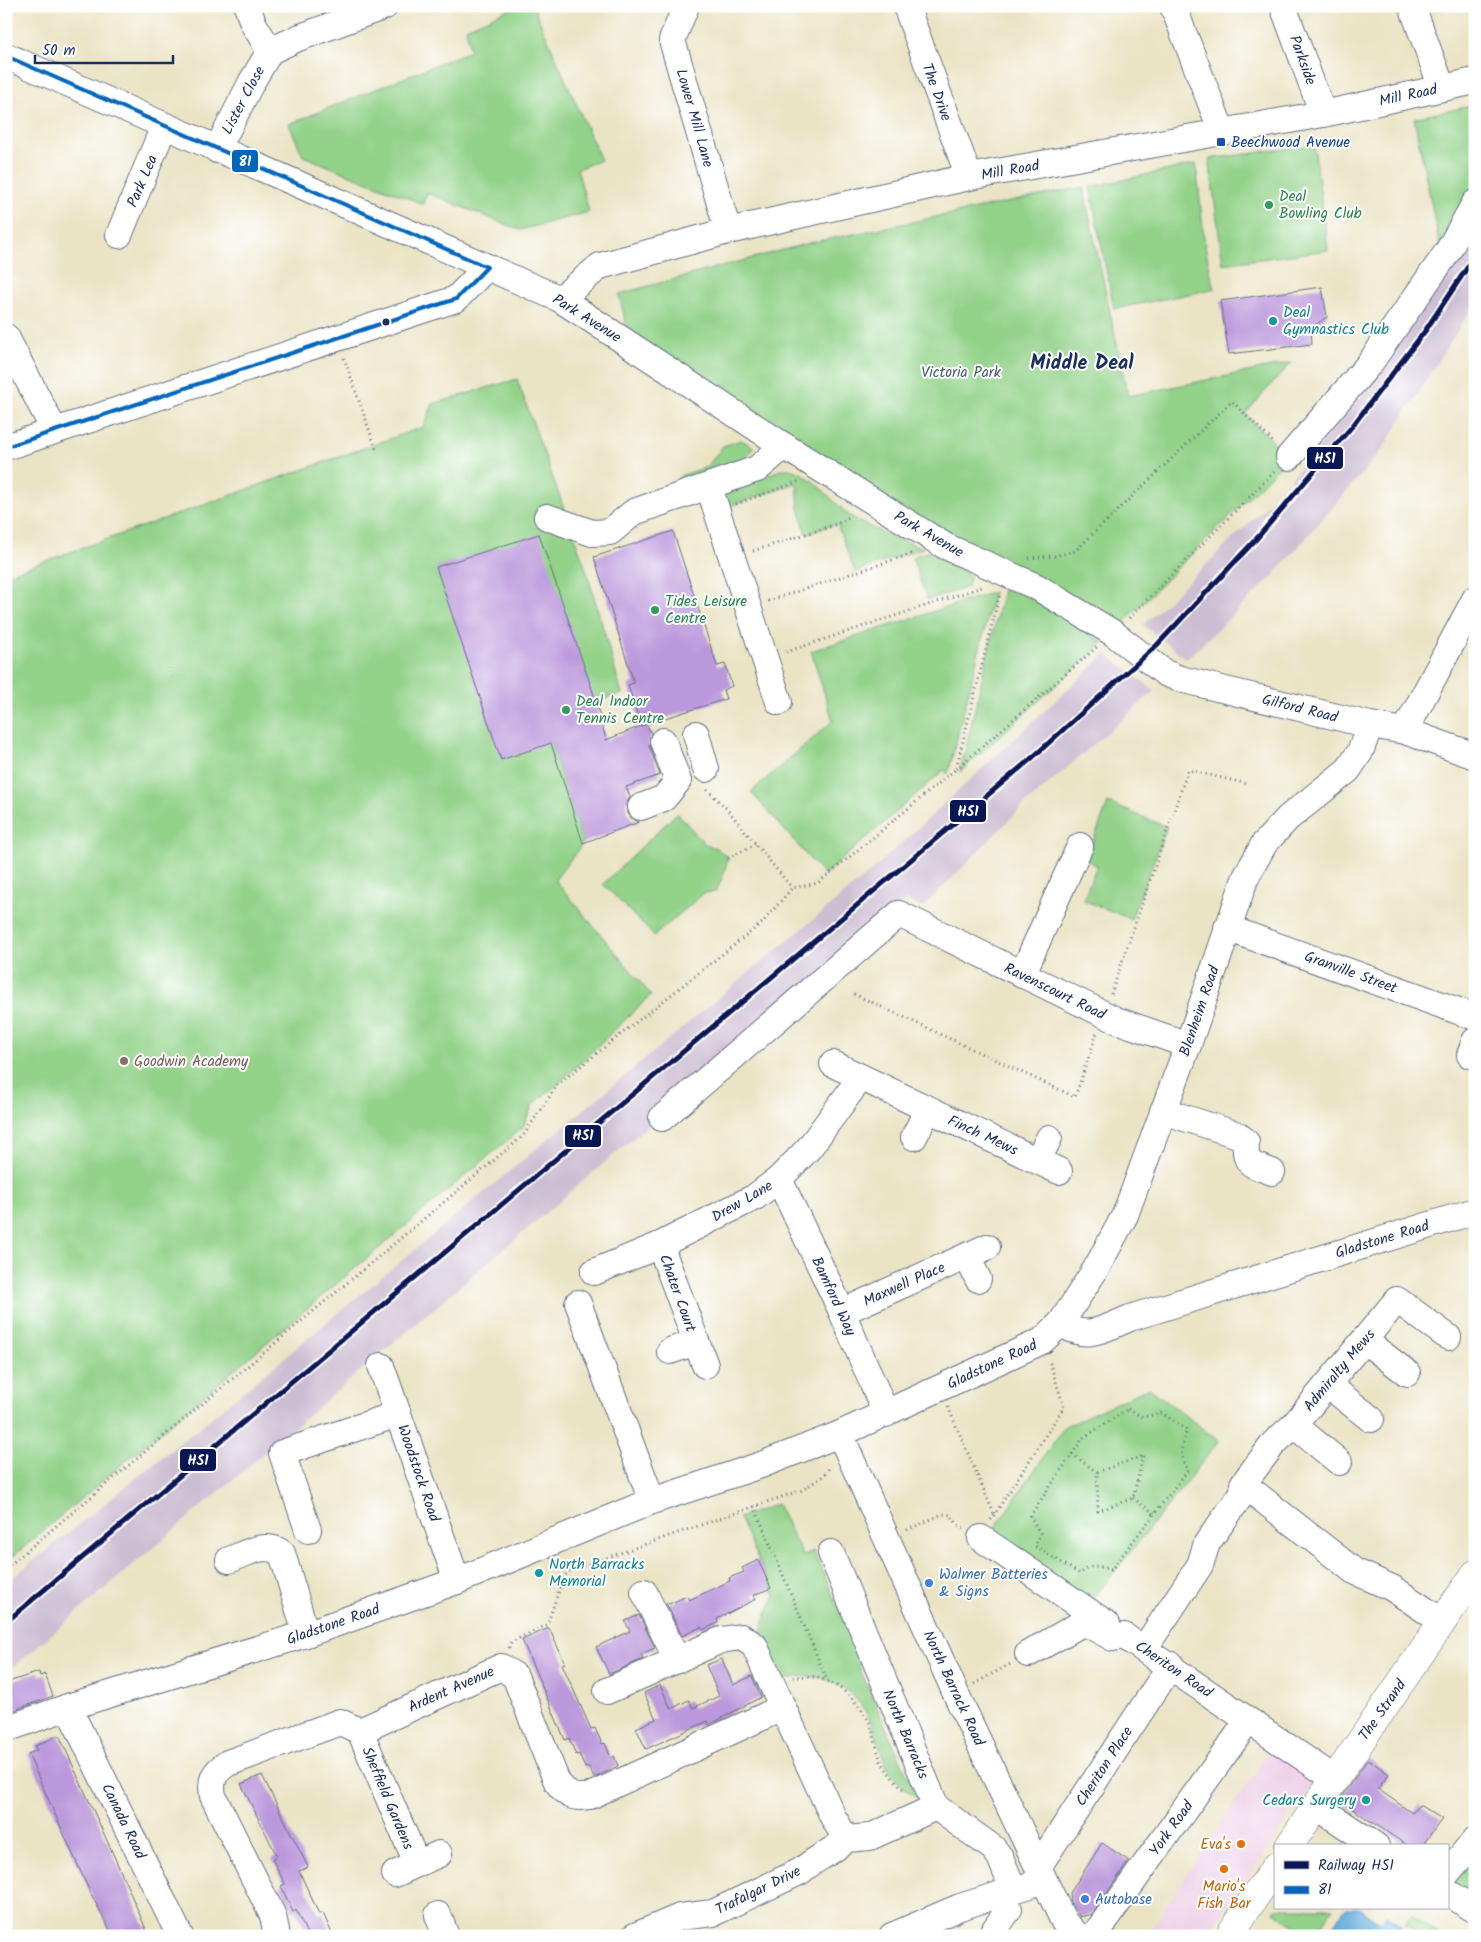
<svg xmlns="http://www.w3.org/2000/svg" width="1481" height="1942" font-family="Kalam,sans-serif">
  <style>
    .built { fill: #eed0e7 }
    .industrial { fill: #ccbed3 }
    .green { fill: #92d289; stroke: #568074 }
    .water { fill: #65addc; stroke: #406e9d }
    .building { fill: #bb97dc }
    .lines { fill: none; stroke-linecap: round; stroke-linejoin: round }
    .minor-casing { stroke: #636e82; stroke-width: 28 }
    .major-casing { stroke: #636e82; stroke-width: 29 }
    .path { stroke: #636e82; stroke-width: 3; stroke-dasharray: 1 4; stroke-linecap: butt }
    .minor { stroke: #fff; stroke-width: 26 }
    .major { stroke: #fff; stroke-width: 28 }
    .bus-1-casing { stroke: #fff; stroke-width: 8 }
    .bus-1 { stroke: #0065bd; stroke-width: 4 }
    .rail-1-casing { stroke: #fff; stroke-width: 9 }
    .rail-1 { stroke: #091855; stroke-width: 5 }
    .transit-dot { fill: #1a4fb4; stroke: #fff; stroke-width: 2 }
    .leisure-dot { fill: #2e9e5b; stroke: #fff; stroke-width: 2 }
    .culture-dot { fill: #0f9aa8; stroke: #fff; stroke-width: 2 }
    .bus-dot { fill: #1b2f5e; stroke: #fff; stroke-width: 2 }
    .education-dot { fill: #8d6e63; stroke: #fff; stroke-width: 2 }
    .shop-dot { fill: #3f7fe0; stroke: #fff; stroke-width: 2 }
    .food-dot { fill: #e8710a; stroke: #fff; stroke-width: 2 }
    .labels { text-anchor: middle; stroke-width: 4; stroke-linejoin: round; paint-order: stroke }
    .street-label { font-size: 15px; fill: #1b2f5e; stroke: #fff }
    .transit-label { font-size: 15px; fill: #164399; stroke: #fff; text-anchor: start }
    .leisure-label { font-size: 15px; fill: #27864d; stroke: #fff; text-anchor: start }
    .culture-label { font-size: 15px; fill: #0d838f; stroke: #fff; text-anchor: start }
    .park-label { font-size: 15px; fill: #3f606b; stroke: #fff }
    .education-label { font-size: 15px; fill: #785e54; stroke: #fff; text-anchor: start }
    .shop-label { font-size: 15px; fill: #366cbe; stroke: #fff; text-anchor: start }
    .food-label { font-size: 15px; fill: #c56008; stroke: #fff; text-anchor: end }
    .district-label { font-size: 20px; font-weight: bold; fill: #1b2f5e; stroke: #fff }
    .line-badge { stroke: #fff; stroke-width: 2 }
    .badge-label { font-size: 14px; text-anchor: middle; font-weight: bold; fill: #fff }
  </style>
  <rect width="100%" height="100%" fill="#fff"/>
  <filter id="ink" filterUnits="userSpaceOnUse"><feTurbulence type="fractalNoise" baseFrequency=".02" numOctaves="2"/><feDisplacementMap in="SourceGraphic" scale="10" xChannelSelector="R" yChannelSelector="G"/><feConvolveMatrix kernelMatrix="1 2 1 2 8 2 1 2 1" color-interpolation-filters="sRGB"/></filter>
  <filter id="wash" filterUnits="userSpaceOnUse"><feTurbulence type="fractalNoise" baseFrequency=".0096" numOctaves="4" result="noise"/><feDisplacementMap in="SourceGraphic" scale="20" xChannelSelector="R" yChannelSelector="G"/><feGaussianBlur stdDeviation="1.12" result="paint"/><feColorMatrix in="noise" values="0 0 0 0 0 0 0 0 0 0 0 0 0 0 0 0 0 1.4 0 .05"/><feComposite in="paint" operator="in"/></filter>
  <g filter="url(#wash)">
    <rect width="100%" height="100%" fill="#eae4c5"/>
    <polygon class="built" points="1272,1747 1318,1776 1207,1936 1146,1936"/>
    <g class="industrial">
      <polygon points="1475,228 1475,303 1382,450 1273,576 1187,659 1143,625 1269,504 1368,388 1450,269"/>
      <polygon points="1106,654 1155,691 1022,807 922,908 906,900 792,996 651,1123 6,1673 6,1583 226,1406 867,875"/>
    </g>
    <g class="green">
      <polygon points="516,6 533,6 601,160 577,169 589,212 520,230 427,193 423,204 303,156 289,124 470,51 466,28"/>
      <polygon points="1475,105 1475,228 1444,267 1414,118"/>
      <polygon points="1314,145 1328,250 1223,264 1209,159"/>
      <polygon points="1196,164 1205,246 1214,289 1114,309 1090,187"/>
      <polygon points="1083,187 1128,396 1291,363 1245,414 1289,457 1113,633 631,346 619,294 809,243"/>
      <polygon points="517,379 586,569 622,694 596,701 551,743 583,843 555,880 651,995 558,1084 533,1104 523,1127 6,1562 6,575 423,427 433,404"/>
      <polygon points="741,440 754,447 744,462 681,487 678,479 681,475 704,468 710,463 723,446"/>
      <path d="M784 469C808 467 833 504 852 517 874 531 899 539 923 548L855 572 837 524 806 534 799 508 797 483 724 508 722 496 728 488Z"/>
      <polygon points="928,552 967,573 970,577 968,587 927,600 912,557"/>
      <path d="M1003 590C1029 590 1080 627 1103 643L960 772Z"/>
      <polygon points="994,592 948,774 944,770 824,875 751,792 833,721 811,651"/>
      <polygon points="1108,803 1167,827 1131,919 1083,900 1097,865 1086,860"/>
      <path d="M677 813 706 845 717 848 728 858C725 870 722 881 715 892L704 893 654 936 603 884Z"/>
      <polygon points="1149,1388 1219,1441 1089,1604 987,1539 1065,1426"/>
      <path d="M777 1504 803 1556 813 1551 863 1663 858 1665 913 1788 924 1784 925 1803C914 1795 903 1788 895 1779 881 1762 880 1741 871 1722 856 1688 820 1667 784 1680L760 1632 775 1595 739 1518Z"/>
      <polygon points="1475,1840 1475,1910 1447,1873"/>
      <polygon points="1276,1908 1334,1908 1319,1930 1327,1936 1309,1936 1274,1911"/>
      <polygon points="1411,1915 1440,1935 1439,1936 1409,1936 1413,1930 1405,1924"/>
    </g>
    <polygon class="water" points="1346,1908 1359,1908 1380,1923 1387,1915 1403,1926 1396,1936 1345,1936 1332,1927"/>
    <g id="blocks">
      <g class="building">
        <polygon points="1322,287 1327,317 1311,328 1312,344 1229,354 1220,301"/>
        <polygon points="673,531 717,666 725,664 732,686 723,690 726,699 646,724 651,733 649,746 660,775 626,787 630,797 626,804 627,812 632,819 639,822 583,843 551,743 501,760 436,567 539,534 596,701 606,740 646,724 641,726 628,685 634,683 594,557"/>
        <polygon points="758,1560 771,1588 754,1595 756,1599 717,1619 718,1623 703,1630 701,1627 682,1636 666,1603 668,1602 669,1604 687,1596 689,1600 730,1581 729,1578 744,1572 742,1568"/>
        <polygon points="639,1615 655,1648 641,1654 643,1659 609,1674 596,1647 630,1631 625,1621"/>
        <polygon points="549,1628 565,1663 562,1664 591,1729 595,1728 602,1744 605,1743 611,1758 614,1756 618,1766 594,1778 589,1767 585,1768 579,1754 576,1755 569,1738 565,1740 522,1640"/>
        <polygon points="722,1659 733,1685 752,1676 761,1697 709,1725 708,1721 646,1749 636,1728 656,1719 644,1693 660,1685 671,1709 689,1700 693,1708 719,1696 706,1665"/>
        <polygon points="39,1672 40,1676 45,1674 53,1696 6,1713 6,1696 12,1694 8,1682"/>
        <polygon points="59,1735 114,1856 149,1936 113,1936 88,1888 28,1754 37,1750 35,1746"/>
        <polygon points="1368,1759 1389,1774 1378,1789 1412,1813 1419,1805 1442,1819 1422,1846 1408,1846 1339,1800"/>
        <polygon points="262,1775 308,1867 299,1871 319,1914 323,1913 333,1936 308,1936 296,1910 293,1912 281,1886 285,1884 272,1859 277,1856 241,1784"/>
        <polygon points="1102,1843 1129,1861 1092,1914 1080,1917 1071,1903 1070,1893"/>
      </g>
    </g>
  </g>
  <g filter="url(#ink)">
    <use href="#blocks" fill-opacity="0" stroke="#636e82" stroke-width="1"/>
    <g class="lines">
      <defs>
        <g id="minor">
          <polyline points="247,6 253,23 270,51"/>
          <polyline points="686,6 672,40 728,231"/>
          <polyline points="906,6 969,177"/>
          <polyline points="1173,6 1222,132"/>
          <polyline points="1283,6 1323,114"/>
          <polyline points="1412,6 1442,88"/>
          <polyline points="6,56 560,299 784,446 945,546 1037,587 1113,633 1165,673 1180,679 1370,725 1405,731 1475,756"/>
          <polyline points="217,150 251,83 270,51 298,38 385,6"/>
          <polyline points="119,235 164,126"/>
          <polyline points="560,299 600,266 728,231 969,177 1323,114 1475,81"/>
          <polyline points="6,337 54,430"/>
          <polyline points="6,447 456,299 487,267"/>
          <polyline points="1289,457 1370,363 1448,251 1475,203"/>
          <polyline points="709,487 779,702"/>
          <polyline points="547,517 592,533 610,532 634,512 757,469 784,446"/>
          <polyline points="1405,731 1475,599"/>
          <polyline points="696,734 706,769"/>
          <polyline points="641,807 664,798 678,781 663,741"/>
          <polyline points="1227,928 1475,1017"/>
          <polyline points="1022,975 1080,846"/>
          <polyline points="1470,1055 1475,1041"/>
          <polyline points="833,1064 1059,1171"/>
          <path d="M1163 1111 1238 1135 1246 1142C1244 1166 1252 1164 1272 1172"/>
          <polyline points="662,1118 899,914 1116,1020 1188,1045"/>
          <polyline points="914,1137 928,1109"/>
          <polyline points="1038,1160 1049,1138"/>
          <polyline points="779,1179 842,1312 886,1414"/>
          <polyline points="660,1245 705,1365"/>
          <polyline points="967,1256 978,1279"/>
          <polyline points="594,1272 660,1245 755,1197 779,1179 809,1148 861,1077"/>
          <polyline points="578,1303 652,1501"/>
          <polyline points="842,1312 987,1247"/>
          <path d="M1061 1323C1086 1342 1105 1328 1130 1318L1475 1211"/>
          <polyline points="1365,1341 1407,1373"/>
          <polyline points="670,1351 696,1342"/>
          <polyline points="381,1366 457,1581"/>
          <polyline points="1328,1385 1371,1419"/>
          <polyline points="1294,1425 1339,1462"/>
          <polyline points="840,1434 956,1694 1038,1867 1064,1922 1078,1936"/>
          <polyline points="308,1530 282,1453 398,1414"/>
          <polyline points="981,1538 1107,1624"/>
          <polyline points="831,1553 936,1807 993,1848 1000,1857 1013,1889"/>
          <path d="M229 1560C245 1554 265 1541 282 1553L306 1634"/>
          <polyline points="644,1592 677,1660"/>
          <polyline points="1443,1622 1392,1588 1354,1571 1243,1484 1274,1443 1294,1425 1397,1300 1448,1337"/>
          <polyline points="1150,1640 1200,1565 1207,1543 1247,1487"/>
          <polyline points="1028,1654 1084,1622 1113,1638 1124,1636 1335,1779"/>
          <polyline points="607,1691 721,1640 741,1637 754,1645 833,1817 846,1839 870,1837 936,1807"/>
          <polyline points="68,1707 180,1936"/>
          <polyline points="6,1729 68,1707 306,1634 457,1581 652,1501 761,1465 840,1434 1042,1341 1061,1323 1097,1267 1125,1215 1188,1045 1245,879 1264,844 1288,818 1348,770 1360,752 1370,725"/>
          <polyline points="360,1731 417,1864"/>
          <polyline points="1316,1806 1376,1846"/>
          <polyline points="1038,1867 1171,1665"/>
          <polyline points="1447,1873 1475,1840"/>
          <polyline points="395,1874 439,1854"/>
          <polyline points="1447,1892 1475,1910"/>
          <polyline points="438,1915 446,1936"/>
          <path d="M274 1936 276 1930 273 1916 213 1796C210 1779 214 1772 228 1763L340 1722 360 1731 501 1667 515 1676 557 1782C568 1796 572 1799 590 1796L782 1708"/>
          <path d="M635 1936 680 1917 713 1913 801 1871C815 1858 832 1853 846 1839"/>
          <polyline points="892,1936 960,1907 1030,1885"/>
          <polyline points="990,1936 1009,1909 1002,1893"/>
          <polyline points="1094,1936 1248,1721"/>
        </g>
        <g id="major">
          <polyline points="1289,1846 1475,1574"/>
          <polyline points="1229,1936 1275,1867"/>
        </g>
      </defs>
      <use href="#minor" class="minor-casing"/>
      <use href="#major" class="major-casing"/>
      <g class="path">
        <polyline points="344,358 376,449"/>
        <polyline points="736,504 800,481"/>
        <polyline points="753,551 837,524 851,516"/>
        <polyline points="1029,558 1055,556 1075,551 1232,401 1274,443"/>
        <polyline points="768,601 914,553"/>
        <polyline points="1129,618 1274,472"/>
        <polyline points="786,652 982,587"/>
        <polyline points="956,769 1097,647"/>
        <polyline points="707,790 726,808 792,888"/>
        <polyline points="728,858 756,844"/>
        <polyline points="854,994 1075,1097 1097,1033"/>
        <polyline points="1111,994 1188,770 1248,784"/>
        <polyline points="948,1407 994,1514"/>
        <path d="M1128 1409 1143 1417 1162 1413 1187 1430C1181 1447 1178 1454 1188 1470L1111 1570C1098 1565 1091 1564 1080 1574L1035 1546 1040 1533 1030 1516 1083 1438Z"/>
        <polyline points="1072,1454 1097,1472"/>
        <polygon points="1143,1456 1133,1498 1098,1511 1097,1472"/>
        <polyline points="1133,1498 1155,1514"/>
        <polyline points="754,1506 827,1680"/>
        <polyline points="991,1520 1064,1407 1049,1360"/>
        <polyline points="907,1530 943,1514 951,1515 958,1525 964,1528"/>
        <polyline points="6,1568 523,1136 558,1084 762,923 792,888 818,883 956,769 1000,593"/>
        <polyline points="509,1648 511,1642 547,1625 564,1576 571,1570 802,1490 821,1478 831,1466"/>
        <path d="M793 1678C825 1669 858 1697 870 1724 875 1736 876 1749 881 1761 887 1772 896 1782 905 1791"/>
        <polyline points="974,1684 1010,1664"/>
      </g>
      <use href="#minor" class="minor"/>
      <use href="#major" class="major"/>
      <defs>
        <polyline id="bus-1" points="6,56 487,267 456,299 6,447"/>
      </defs>
      <use href="#bus-1" class="bus-1-casing"/>
      <use href="#bus-1" class="bus-1"/>
      <defs>
        <polyline id="rail-1" points="6,1622 1033,757 1157,645 1258,537 1354,424 1425,331 1475,256"/>
      </defs>
      <use href="#rail-1" class="rail-1-casing"/>
      <use href="#rail-1" class="rail-1"/>
    </g>
  </g>
  <rect class="transit-dot" x="1216" y="137" width="10" height="10" rx="2.5"/>
  <g class="leisure-dot">
    <circle cx="1269" cy="205" r="5"/>
    <circle cx="655" cy="610" r="5"/>
    <circle cx="566" cy="710" r="5"/>
  </g>
  <g class="culture-dot">
    <circle cx="1273" cy="321" r="5"/>
    <circle cx="539" cy="1573" r="5"/>
    <circle cx="1366" cy="1800" r="5"/>
  </g>
  <circle class="bus-dot" cx="386" cy="322" r="4.5"/>
  <circle class="education-dot" cx="124" cy="1061" r="5"/>
  <g class="shop-dot">
    <circle cx="929" cy="1583" r="5"/>
    <circle cx="1085" cy="1899" r="5"/>
  </g>
  <g class="food-dot">
    <circle cx="1241" cy="1844" r="5"/>
    <circle cx="1224" cy="1869" r="5"/>
  </g>
  <g class="labels">
    <g class="street-label">
      <text transform="translate(1303 60) rotate(70)" y="5">Parkside</text>
      <text transform="translate(937 92) rotate(70)" y="5">The Drive</text>
      <text transform="translate(1408 95) rotate(-12)" y="5">Mill Road</text>
      <text transform="translate(243 100) rotate(-62)" y="5">Lister Close</text>
      <text transform="translate(695 118) rotate(74)" y="5">Lower Mill Lane</text>
      <text transform="translate(1010 170) rotate(-10)" y="5">Mill Road</text>
      <text transform="translate(142 181) rotate(-67)" y="5">Park Lea</text>
      <text transform="translate(587 318) rotate(32)" y="5">Park Avenue</text>
      <text transform="translate(929 534) rotate(30)" y="5">Park Avenue</text>
      <text transform="translate(1300 708) rotate(14)" y="5">Gilford Road</text>
      <text transform="translate(1351 972) rotate(20)" y="5">Granville Street</text>
      <text transform="translate(1055 991) rotate(26)" y="5">Ravenscourt Road</text>
      <text transform="translate(1199 1011) rotate(-71)" y="5">Blenheim Road</text>
      <text transform="translate(983 1135) rotate(25)" y="5">Finch Mews</text>
      <text transform="translate(742 1201) rotate(-30)" y="5">Drew Lane</text>
      <text transform="translate(1382 1239) rotate(-17)" y="5">Gladstone Road</text>
      <text transform="translate(904 1284) rotate(-24)" y="5">Maxwell Place</text>
      <text transform="translate(678 1293) rotate(70)" y="5">Chater Court</text>
      <text transform="translate(834 1296) rotate(65)" y="5">Bamford Way</text>
      <text transform="translate(992 1364) rotate(-25)" y="5">Gladstone Road</text>
      <text transform="translate(1339 1370) rotate(-50)" y="5">Admiralty Mews</text>
      <text transform="translate(419 1473) rotate(71)" y="5">Woodstock Road</text>
      <text transform="translate(333 1624) rotate(-19)" y="5">Gladstone Road</text>
      <text transform="translate(1174 1669) rotate(34)" y="5">Cheriton Road</text>
      <text transform="translate(954 1688) rotate(65)" y="5">North Barrack Road</text>
      <text transform="translate(451 1689) rotate(-24)" y="5">Ardent Avenue</text>
      <text transform="translate(1382 1710) rotate(-55)" y="5">The Strand</text>
      <text transform="translate(906 1734) rotate(67)" y="5">North Barracks</text>
      <text transform="translate(1104 1766) rotate(-57)" y="5">Cheriton Place</text>
      <text transform="translate(388 1798) rotate(67)" y="5">Sheffield Gardens</text>
      <text transform="translate(124 1821) rotate(64)" y="5">Canada Road</text>
      <text transform="translate(1171 1828) rotate(-54)" y="5">York Road</text>
      <text transform="translate(758 1890) rotate(-26)" y="5">Trafalgar Drive</text>
    </g>
    <g class="transit-label">
      <text x="1231" y="147">Beechwood Avenue</text>
    </g>
    <g class="leisure-label">
      <text x="1279" y="201">Deal<tspan x="1279" dy="17">Bowling Club</tspan></text>
      <text x="665" y="606">Tides Leisure<tspan x="665" dy="17">Centre</tspan></text>
      <text x="576" y="706">Deal Indoor<tspan x="576" dy="17">Tennis Centre</tspan></text>
    </g>
    <g class="culture-label">
      <text x="1283" y="317">Deal<tspan x="1283" dy="17">Gymnastics Club</tspan></text>
      <text x="549" y="1569">North Barracks<tspan x="549" dy="17">Memorial</tspan></text>
      <text x="1356" y="1805" text-anchor="end">Cedars Surgery</text>
    </g>
    <g class="park-label">
      <text x="961" y="377">Victoria Park</text>
    </g>
    <g class="education-label">
      <text x="134" y="1066">Goodwin Academy</text>
    </g>
    <g class="shop-label">
      <text x="939" y="1579">Walmer Batteries<tspan x="939" dy="17">&amp; Signs</tspan></text>
      <text x="1095" y="1904">Autobase</text>
    </g>
    <g class="food-label">
      <text x="1231" y="1849">Eva's</text>
      <text x="1224" y="1891" text-anchor="middle">Mario's<tspan x="1224" dy="17">Fish Bar</tspan></text>
    </g>
    <g class="district-label">
      <text x="1082" y="369">Middle Deal</text>
    </g>
  </g>
  <g class="line-badge">
    <rect x="231" y="149" width="28" height="24" rx="5" fill="#0065bd"/>
    <rect x="1306" y="446" width="38" height="24" rx="5" fill="#091855"/>
    <rect x="949" y="799" width="38" height="24" rx="5" fill="#091855"/>
    <rect x="564" y="1124" width="38" height="24" rx="5" fill="#091855"/>
    <rect x="179" y="1448" width="38" height="24" rx="5" fill="#091855"/>
  </g>
  <g class="badge-label">
    <text x="245" y="166">81</text>
    <text x="1325" y="463">HS1</text>
    <text x="968" y="816">HS1</text>
    <text x="583" y="1140">HS1</text>
    <text x="198" y="1465">HS1</text>
  </g>
  <rect width="1481" height="1942" fill="none" stroke="#fff" stroke-width="25"/>
  <rect x="1274" y="1844" width="175" height="65" fill="#ffffff" stroke="#a4acbf"/>
  <rect x="1284" y="1861" width="25" height="8" fill="#091855" stroke="#a4acbf"/>
  <text x="1318" y="1870" font-size="15" fill="#1b2f5e">Railway HS1</text>
  <rect x="1284" y="1886" width="25" height="8" fill="#0065bd" stroke="#a4acbf"/>
  <text x="1318" y="1894" font-size="15" fill="#1b2f5e">81</text>
  <path d="M35 55v8h138v-8" fill="none" stroke="#1b2f5e" stroke-width="2.5"/>
  <text x="42" y="55" font-size="15" fill="#1b2f5e" stroke="#ffffff" stroke-width="4" paint-order="stroke">50 m</text>
</svg>
